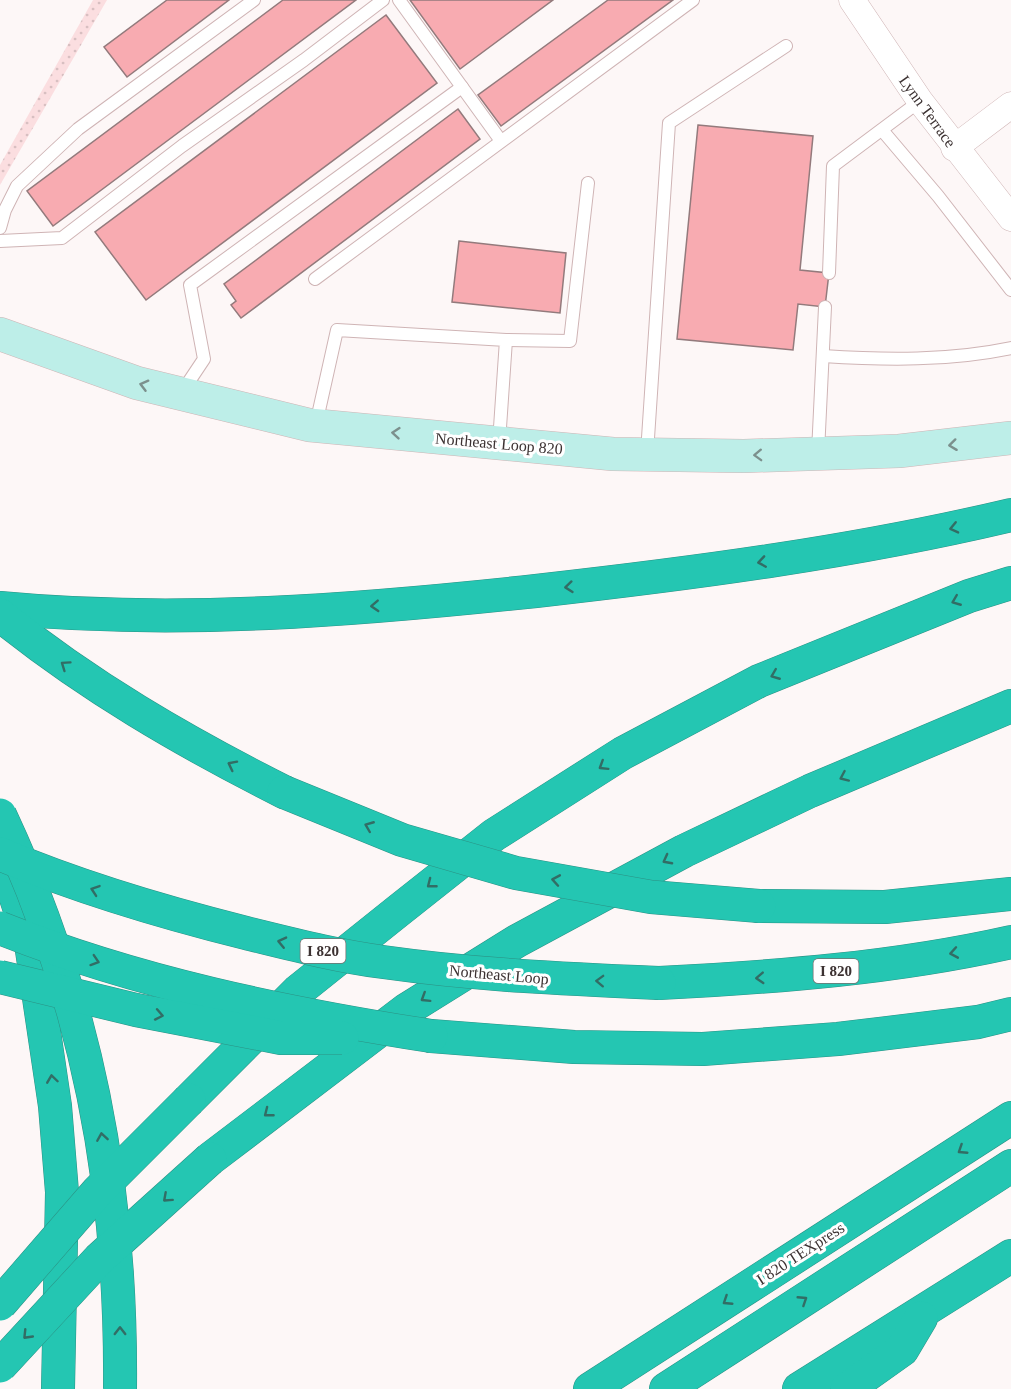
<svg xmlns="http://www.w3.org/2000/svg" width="1011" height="1389" font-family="Georgia,serif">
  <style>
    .green { fill: url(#green-dots) }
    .building { fill: #f8abb1; stroke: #937a7c; stroke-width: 1.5 }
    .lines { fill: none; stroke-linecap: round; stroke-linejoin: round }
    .lane-casing { stroke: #cfb4b5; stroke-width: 14 }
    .street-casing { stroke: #cfb4b5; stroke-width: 27 }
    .secondary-casing { stroke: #cfb4b5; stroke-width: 34 }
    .highway-casing { stroke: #2c9285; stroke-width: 34 }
    .lane { stroke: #fff; stroke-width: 12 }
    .street { stroke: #fff; stroke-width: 26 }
    .secondary { stroke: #bdeee8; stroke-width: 33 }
    .highway { stroke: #24c6b2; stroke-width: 33 }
    .highway-bridge-casing { stroke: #2c9285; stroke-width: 34; stroke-linecap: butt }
    .highway-bridge { stroke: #24c6b2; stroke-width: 33 }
    .oneway { stroke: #7c908d }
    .oneway2 { stroke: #326d65 }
    .labels { text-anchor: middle; stroke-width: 6; stroke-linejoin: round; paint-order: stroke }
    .shield { fill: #fff; stroke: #767070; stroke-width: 1.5 }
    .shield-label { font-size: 15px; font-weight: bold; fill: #3c3232 }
    .street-label { font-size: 16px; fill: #3c3232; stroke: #fff }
  </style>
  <defs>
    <pattern id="green-dots" width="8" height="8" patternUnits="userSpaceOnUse" patternTransform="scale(1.5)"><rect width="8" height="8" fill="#fbdee0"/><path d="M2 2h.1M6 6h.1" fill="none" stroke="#d8bfc1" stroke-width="1.8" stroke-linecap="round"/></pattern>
  </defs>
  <rect width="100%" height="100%" fill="#fdf7f7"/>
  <polygon class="green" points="93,0 107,0 0,185 0,165"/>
  <g class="building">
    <polygon points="167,0 229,0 127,77 104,47"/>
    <polygon points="283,0 356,0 53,226 27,191"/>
    <polygon points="410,0 553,0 460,69"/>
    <polygon points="608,0 673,0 501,126 478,95"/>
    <polygon points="386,15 437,83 146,300 95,232"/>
    <polygon points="458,109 480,139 241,318 231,305 236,301 224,284"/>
    <polygon points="698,125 813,136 800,270 829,273 825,307 798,304 793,350 677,339"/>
    <polygon points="459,241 566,253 560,313 452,302"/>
  </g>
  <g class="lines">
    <defs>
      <g id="lane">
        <polyline points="399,0 501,141"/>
        <polyline points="882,130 938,196 1011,290"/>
        <polyline points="0,228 5,210 17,186 78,129 254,0"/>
        <polyline points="0,241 62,238 182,146 304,60 383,0"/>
        <polyline points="829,273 833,166 920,101"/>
        <polyline points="315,279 693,0"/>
        <polyline points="506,340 570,341 588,183"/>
        <path d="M823 356C886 360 949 361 1011 348"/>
        <polyline points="182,392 204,359 190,285 462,87"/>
        <polyline points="316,424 337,330 506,340 499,442"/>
        <polyline points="818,452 825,307"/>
        <polyline points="647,453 669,123 786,46"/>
      </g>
      <g id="street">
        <polyline points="852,0 920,101 1011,218"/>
        <polyline points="954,148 1011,105"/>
      </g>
      <polyline id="secondary" points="0,334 137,383 309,425 613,454 744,456 899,451 1011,438"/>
      <g id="highway">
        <path d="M0 608C178 625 359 610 536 591 696 573 855 552 1011 515"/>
        <path d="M0 615C88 686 183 741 284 792"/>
        <polyline points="0,849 31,944 55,1106 62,1192 58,1389"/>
        <polyline points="759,906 885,907 1011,894"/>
        <path d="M659 983C778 977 895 968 1011 942"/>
        <polyline points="431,1036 574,1047 703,1049 838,1039 978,1022 1011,1014"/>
        <polyline points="189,1100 298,991 398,911 494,835 623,753 759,681 969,596 1011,583"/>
        <polyline points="210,1159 406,1010 517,941 684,851 810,791 1011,706"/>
        <polyline points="590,1389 1011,1118"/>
        <polyline points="666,1389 1011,1166"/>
        <polyline points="799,1389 1011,1256"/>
        <polyline points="847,1389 902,1350 921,1318"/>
      </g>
    </defs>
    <use href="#lane" class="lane-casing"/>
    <use href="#street" class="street-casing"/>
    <use href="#secondary" class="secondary-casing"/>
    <use href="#highway" class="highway-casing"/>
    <use href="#lane" class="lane"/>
    <use href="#street" class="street"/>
    <use href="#secondary" class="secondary"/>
    <use href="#highway" class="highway"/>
    <defs>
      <g id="highway-bridge">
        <polyline points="284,792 402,840 516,873 651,897 759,906"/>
        <path d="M0 815C87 1001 122 1185 120 1389"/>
        <path d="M0 854C80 888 162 912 246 933 291 944 337 956 383 962 475 975 567 979 659 983"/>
        <path d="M0 928C138 983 284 1013 431 1036"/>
        <polyline points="0,977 136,1010 281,1038 342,1038"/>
        <polyline points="0,1304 98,1191 189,1100"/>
        <polyline points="0,1366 99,1259 210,1159"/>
      </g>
    </defs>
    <use href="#highway-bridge" class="highway-bridge-casing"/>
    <use href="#highway-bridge" class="highway-bridge"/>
  </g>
  <defs><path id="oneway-chevron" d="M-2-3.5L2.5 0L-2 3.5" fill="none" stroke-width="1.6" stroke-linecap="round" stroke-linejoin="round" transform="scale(1.5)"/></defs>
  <g class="oneway">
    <use href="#oneway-chevron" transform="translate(144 385) rotate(-165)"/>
    <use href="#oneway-chevron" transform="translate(396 433) rotate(-175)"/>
    <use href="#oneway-chevron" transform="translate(953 445) rotate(173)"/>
    <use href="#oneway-chevron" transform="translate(758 455) rotate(178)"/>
  </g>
  <g class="oneway2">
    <use href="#oneway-chevron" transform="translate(954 528) rotate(167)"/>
    <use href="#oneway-chevron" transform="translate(762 562) rotate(171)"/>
    <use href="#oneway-chevron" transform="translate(569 587) rotate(174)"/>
    <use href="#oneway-chevron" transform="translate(956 601) rotate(158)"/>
    <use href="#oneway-chevron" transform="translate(375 606) rotate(177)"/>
    <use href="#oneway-chevron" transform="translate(65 665) rotate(-145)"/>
    <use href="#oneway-chevron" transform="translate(775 675) rotate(158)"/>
    <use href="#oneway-chevron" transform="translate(232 765) rotate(-153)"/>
    <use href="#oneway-chevron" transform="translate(603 766) rotate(148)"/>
    <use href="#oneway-chevron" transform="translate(844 777) rotate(156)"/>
    <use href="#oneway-chevron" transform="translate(369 826) rotate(-158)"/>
    <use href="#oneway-chevron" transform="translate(667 860) rotate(152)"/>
    <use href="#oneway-chevron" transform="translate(556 880) rotate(-170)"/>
    <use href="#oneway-chevron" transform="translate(431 884) rotate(142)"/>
    <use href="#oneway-chevron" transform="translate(95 890) rotate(-161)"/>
    <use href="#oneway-chevron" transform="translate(282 942) rotate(-167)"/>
    <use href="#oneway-chevron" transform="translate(954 953) rotate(170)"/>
    <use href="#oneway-chevron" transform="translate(95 961) rotate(18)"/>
    <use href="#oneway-chevron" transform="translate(760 978) rotate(177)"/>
    <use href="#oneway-chevron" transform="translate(600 981) rotate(-178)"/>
    <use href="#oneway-chevron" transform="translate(425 998) rotate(148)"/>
    <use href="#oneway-chevron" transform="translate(159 1015) rotate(11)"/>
    <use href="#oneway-chevron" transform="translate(52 1079) rotate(-98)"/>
    <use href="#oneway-chevron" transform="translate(268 1113) rotate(142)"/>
    <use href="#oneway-chevron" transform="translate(102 1137) rotate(-99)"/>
    <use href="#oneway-chevron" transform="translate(962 1150) rotate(147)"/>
    <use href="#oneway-chevron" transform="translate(167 1198) rotate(138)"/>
    <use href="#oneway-chevron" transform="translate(803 1300) rotate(-33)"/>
    <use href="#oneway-chevron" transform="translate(727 1301) rotate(147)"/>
    <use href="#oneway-chevron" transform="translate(120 1331) rotate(-90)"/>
    <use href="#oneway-chevron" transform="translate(27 1335) rotate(134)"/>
  </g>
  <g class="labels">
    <g class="shield">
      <rect x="300.5" y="939" width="45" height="24" rx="4.5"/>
      <rect x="813.5" y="959" width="45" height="24" rx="4.5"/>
    </g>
    <g class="shield-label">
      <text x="323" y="956">I 820</text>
      <text x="836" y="976">I 820</text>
    </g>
    <g class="street-label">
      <text transform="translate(928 111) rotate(54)" y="6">Lynn Terrace</text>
      <text transform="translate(499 443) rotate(5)" y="6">Northeast Loop 820</text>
      <text transform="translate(499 974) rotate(5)" y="6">Northeast Loop</text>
      <text transform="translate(800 1253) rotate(-33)" y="6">I 820 TEXpress</text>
    </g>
  </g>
</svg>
